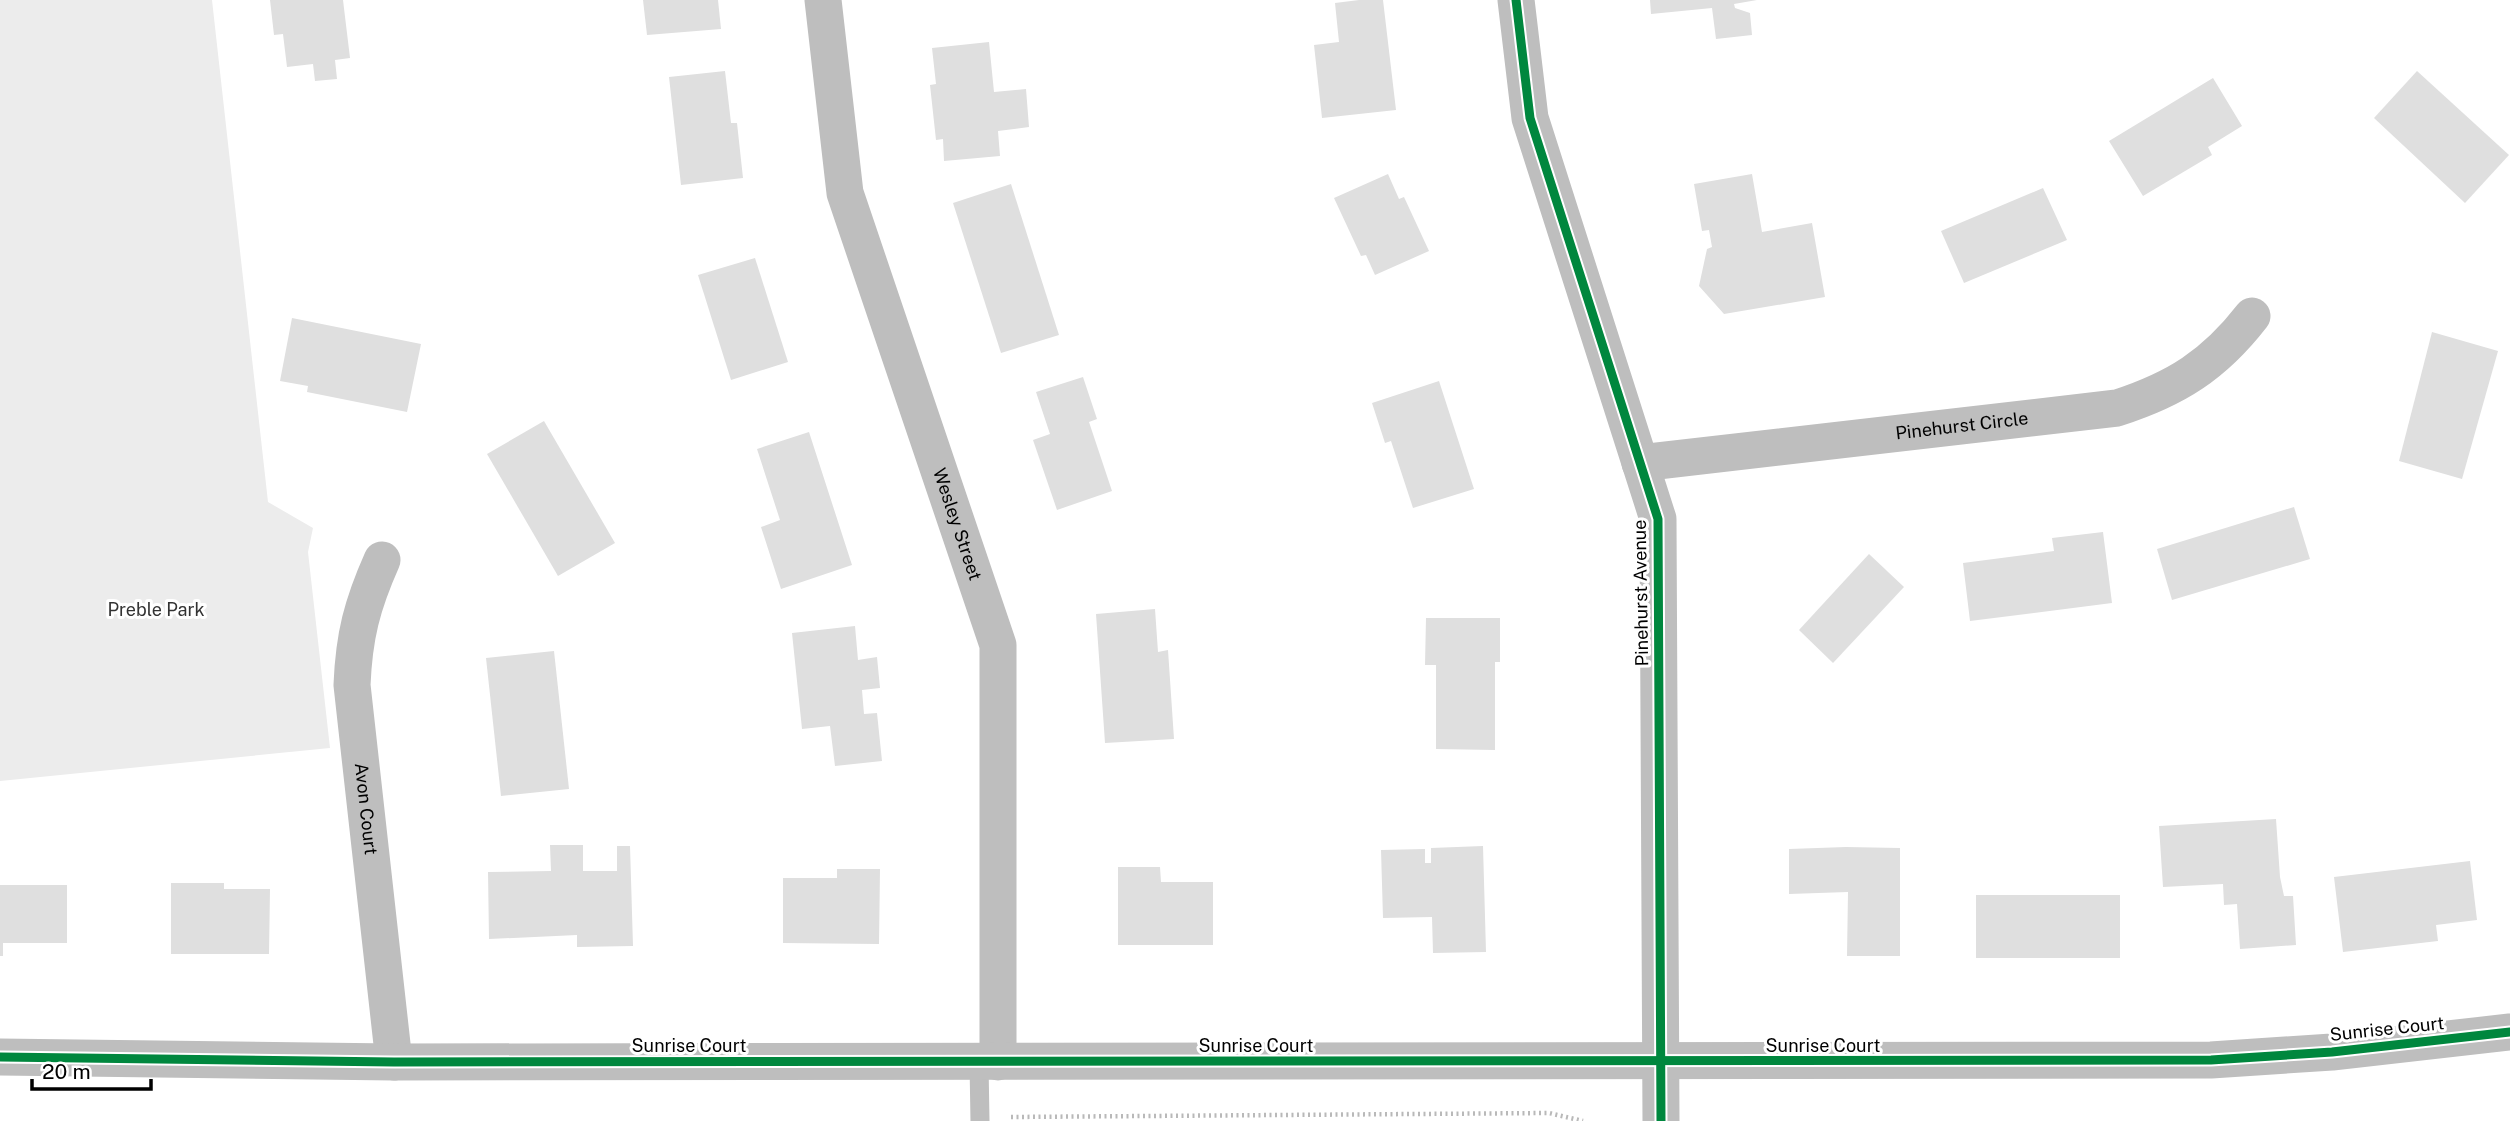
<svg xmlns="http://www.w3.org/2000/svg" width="2510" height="1121" font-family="'Public Sans',sans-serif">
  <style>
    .green { fill: #ececec }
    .building { fill: #dfdfdf }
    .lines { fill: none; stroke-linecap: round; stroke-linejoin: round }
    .path { stroke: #b9b9b9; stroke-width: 4.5; stroke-dasharray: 2 3.5; stroke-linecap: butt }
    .service { stroke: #bebebe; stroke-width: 19 }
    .minor { stroke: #bebebe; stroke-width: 37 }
    .cycleway-casing { stroke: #fff; stroke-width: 13 }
    .cycleway { stroke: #00873e; stroke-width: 9 }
    .labels { text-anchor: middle; stroke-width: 6; stroke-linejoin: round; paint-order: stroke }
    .street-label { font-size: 18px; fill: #000; stroke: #fff }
    .park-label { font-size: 18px; fill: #333; stroke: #fff }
  </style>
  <rect width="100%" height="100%" fill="#fff"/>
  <polygon class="green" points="0,0 212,0 268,502 313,528 308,552 330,748 0,781"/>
  <g class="building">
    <polygon points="270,0 343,0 350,58 335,60 337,79 315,81 313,64 287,67 283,34 274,35"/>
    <polygon points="643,0 718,0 721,29 647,35"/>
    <polygon points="1359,0 1383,0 1396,110 1322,118 1314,45 1339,42 1335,3"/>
    <polygon points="1650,0 1757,0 1734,4 1735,8 1750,13 1752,35 1716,39 1712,8 1651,14"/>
    <polygon points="989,42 994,92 1026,89 1029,127 998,131 1000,156 944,161 943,139 936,140 930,85 936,84 932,48"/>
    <polygon points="725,71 731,123 737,123 743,178 681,185 669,77"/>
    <polygon points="2417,71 2509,155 2465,203 2374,118"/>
    <polygon points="2213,78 2242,126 2208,147 2212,155 2143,196 2109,141"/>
    <polygon points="1388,174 1399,199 1404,197 1429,251 1375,275 1366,255 1361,256 1334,198"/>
    <polygon points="1752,174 1762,232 1812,223 1825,297 1724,314 1699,286 1707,249 1712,247 1709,230 1702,231 1694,184"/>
    <polygon points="1011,184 1059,335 1001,353 953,203"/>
    <polygon points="2043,188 2067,240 1964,283 1941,231"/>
    <polygon points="755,258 788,362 731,380 698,275"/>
    <polygon points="292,318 421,344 407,412 307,392 308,386 280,381"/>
    <polygon points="2432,332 2498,351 2462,479 2399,461"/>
    <polygon points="1083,377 1097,419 1089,422 1112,491 1057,510 1033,440 1050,434 1036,392"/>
    <polygon points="1439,381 1474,489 1413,508 1391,441 1385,443 1372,403"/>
    <polygon points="544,421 615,543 558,576 487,454"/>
    <polygon points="809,432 852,565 781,589 761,527 780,520 757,449"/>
    <polygon points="2294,507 2310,559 2172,600 2157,549"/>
    <polygon points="2103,532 2112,603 1970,621 1963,563 2054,551 2052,538"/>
    <polygon points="1869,554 1904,587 1833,663 1799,630"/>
    <polygon points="1155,609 1158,652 1168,650 1174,739 1105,743 1096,614"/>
    <polygon points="1426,618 1500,618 1500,662 1495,662 1495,750 1436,749 1436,665 1425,665"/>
    <polygon points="855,626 858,660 877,657 880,688 862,690 864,714 877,713 882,761 835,766 830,726 802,729 792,633"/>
    <polygon points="554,651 569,789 501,796 486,658"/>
    <polygon points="2276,819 2280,877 2284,896 2293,896 2296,945 2240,949 2237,904 2224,905 2223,884 2163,887 2159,826"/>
    <polygon points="550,845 583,845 583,871 617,871 617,846 630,846 633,946 577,947 577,935 489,939 488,872 551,871"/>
    <polygon points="1483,846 1486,952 1433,953 1432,917 1383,918 1381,850 1425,849 1425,863 1431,863 1431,848"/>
    <polygon points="1846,847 1900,848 1900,956 1847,956 1848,892 1789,894 1789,849"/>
    <polygon points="2470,861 2477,920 2436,925 2438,941 2343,952 2334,877"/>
    <polygon points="1118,867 1160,867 1161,882 1213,882 1213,945 1118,945"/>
    <polygon points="837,869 880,869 879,944 783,943 783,878 837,878"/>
    <polygon points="171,883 224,883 224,889 270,889 269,954 171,954"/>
    <polygon points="0,885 67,885 67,943 3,943 3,956 0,956"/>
    <rect x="1976" y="895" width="144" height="63"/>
  </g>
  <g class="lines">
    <polyline class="path" points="1011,1117 1549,1113 1583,1121"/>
    <polyline class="service" points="979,1063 980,1121"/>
    <g class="minor">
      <path id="s1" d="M823 0 845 193 998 645V1062"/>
      <polyline points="1516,0 1530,118 1658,519 1661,1121"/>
      <path id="s2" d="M1640 463 2117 408C2176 389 2214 365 2252 316"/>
      <path id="s3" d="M382 560C362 605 354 636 352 685L394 1062"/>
      <polyline points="0,1057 394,1062 2211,1060 2332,1052 2510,1032"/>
    </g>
    <defs>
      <g id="cycleway">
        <polyline points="1516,0 1530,118 1658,519 1661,1121"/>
        <polyline points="0,1057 394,1062 2211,1060 2332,1052 2510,1032"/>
      </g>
    </defs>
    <use href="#cycleway" class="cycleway-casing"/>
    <use href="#cycleway" class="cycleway"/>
  </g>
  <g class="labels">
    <g class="street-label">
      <text dy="6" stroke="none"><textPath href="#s2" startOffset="324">Pinehurst Circle</textPath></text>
      <text dy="6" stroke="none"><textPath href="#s1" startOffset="544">Wesley Street</textPath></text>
      <text transform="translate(1641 593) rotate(-91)" y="6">Pinehurst Avenue</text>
      <text dy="6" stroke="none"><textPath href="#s3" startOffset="254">Avon Court</textPath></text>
      <text transform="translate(2387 1029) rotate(-6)" y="6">Sunrise Court</text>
      <text x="689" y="1052">Sunrise Court</text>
      <text x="1256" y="1052">Sunrise Court</text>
      <text x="1823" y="1052">Sunrise Court</text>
    </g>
    <g class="park-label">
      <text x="156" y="616">Preble Park</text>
    </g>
  </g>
  <path d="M32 1079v10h119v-10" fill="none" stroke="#000000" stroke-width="3.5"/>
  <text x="42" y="1079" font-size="21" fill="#000000" stroke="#ffffff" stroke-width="5" paint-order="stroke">20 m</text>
</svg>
